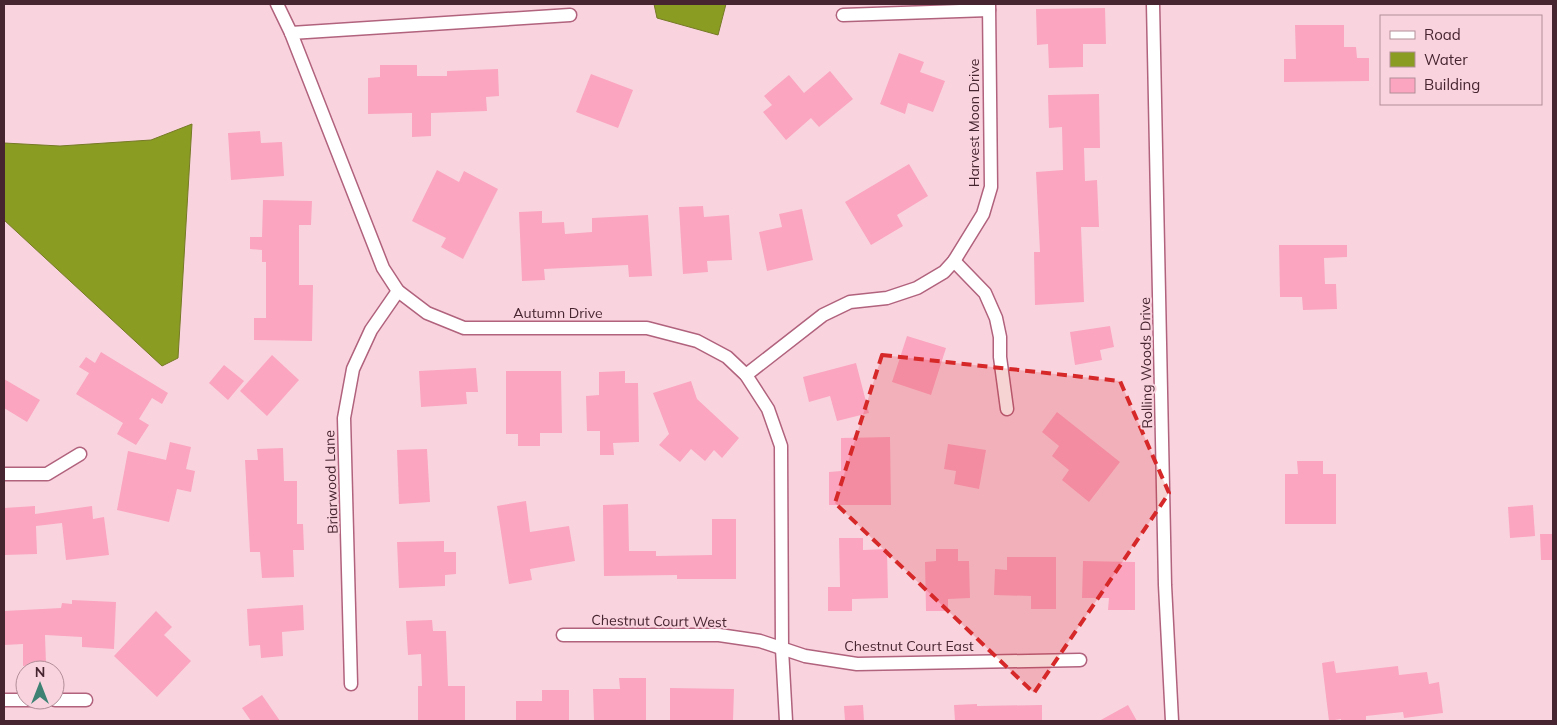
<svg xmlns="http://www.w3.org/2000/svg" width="1557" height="725" font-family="Mulish,sans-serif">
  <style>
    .water { fill: #8a9d22; stroke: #767926 }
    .building { fill: #fba5c0 }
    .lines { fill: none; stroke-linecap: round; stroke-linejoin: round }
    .street-casing { stroke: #b1627d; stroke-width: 15 }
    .street { stroke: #fff; stroke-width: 12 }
    .marked { fill: #d62828; fill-opacity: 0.2; stroke: #d62828; stroke-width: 4; stroke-dasharray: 10 6; stroke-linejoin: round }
    .labels { text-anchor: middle; stroke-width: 4; stroke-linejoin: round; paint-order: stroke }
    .street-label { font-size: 14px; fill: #472530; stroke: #f9d4df }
  </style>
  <rect width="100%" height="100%" fill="#f9d4df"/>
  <g class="water">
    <polygon points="654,4 726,4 718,35 657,18"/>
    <polygon points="192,124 178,358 162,366 4,220 4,143 60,146 151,140"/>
  </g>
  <g class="building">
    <polygon points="1105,8 1106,44 1083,44 1083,67 1049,68 1048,44 1037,45 1036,9"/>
    <polygon points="1295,25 1344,25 1344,47 1356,47 1357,58 1369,58 1369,81 1284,82 1284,59 1296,59"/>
    <polygon points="899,53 924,62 920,72 945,81 933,112 908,103 905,114 880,104"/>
    <polygon points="380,65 417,65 417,76 447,76 447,71 498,69 499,96 486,97 487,111 431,113 431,136 412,137 412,113 368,114 368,78 380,77"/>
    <polygon points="830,71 853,99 819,127 811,118 786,140 763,112 772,105 764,96 789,75 804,93"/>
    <polygon points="591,74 633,90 618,128 576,112"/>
    <polygon points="1099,94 1100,148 1084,148 1085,181 1097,180 1099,227 1081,227 1084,302 1035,305 1034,252 1040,252 1036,172 1063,170 1062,127 1049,128 1048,95"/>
    <polygon points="260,131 261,143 282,142 284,176 231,180 228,133"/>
    <polygon points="909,164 928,196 897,215 903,226 871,245 845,202"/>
    <polygon points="437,170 459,182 464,171 498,189 463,259 441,247 446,238 412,221"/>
    <polygon points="263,200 312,201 311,225 299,225 299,285 313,285 312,341 254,340 254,318 266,318 266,262 262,262 262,250 250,249 250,237 262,237"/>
    <polygon points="703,206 704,217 729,215 732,260 707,261 708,272 683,274 679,207"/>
    <polygon points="802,209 813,260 767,271 759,232 782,227 779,214"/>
    <polygon points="542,211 542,223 564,222 565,234 592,232 592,218 648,215 652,276 629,277 628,265 544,269 545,280 522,281 519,212"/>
    <polygon points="1279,245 1347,245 1347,257 1324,258 1325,284 1336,284 1337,309 1303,310 1302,297 1280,297"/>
    <polygon points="1110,326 1114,347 1100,350 1102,360 1075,365 1070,332"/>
    <polygon points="907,336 946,348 931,395 892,382"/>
    <polygon points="101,352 168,393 162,404 152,398 139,419 149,425 136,445 117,434 123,423 76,394 89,373 79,367 86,357 95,363"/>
    <polygon points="272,355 299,380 267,416 240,391"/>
    <polygon points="856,363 869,413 837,421 830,396 809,402 803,377"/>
    <polygon points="224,365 244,381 228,400 209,383"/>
    <polygon points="476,368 478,392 466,392 467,404 421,407 419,371"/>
    <polygon points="506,371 561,371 562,433 540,433 540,446 518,446 518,434 506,434"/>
    <polygon points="625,371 625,383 638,383 639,442 613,443 614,455 600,455 600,431 587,431 586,396 599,395 599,372"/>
    <polygon points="4,379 40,400 27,422 4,408"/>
    <polygon points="691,381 697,399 739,438 722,458 714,450 705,461 691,449 680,462 659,445 669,434 653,393"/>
    <polygon points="1057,412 1120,462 1089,502 1062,480 1069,470 1052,456 1059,446 1042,432"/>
    <polygon points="890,437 891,505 829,505 829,472 841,471 841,438"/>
    <polygon points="170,442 191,447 186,469 195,471 191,492 177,489 169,522 117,510 128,451 166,460"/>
    <polygon points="948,444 986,450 979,489 954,484 956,471 944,469"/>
    <polygon points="283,448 284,481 297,481 297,524 303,524 304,550 293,550 294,577 262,578 260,552 250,552 245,460 258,460 257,449"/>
    <polygon points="427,449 430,502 399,504 397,450"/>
    <polygon points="1297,461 1323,461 1323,474 1336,474 1336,524 1285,524 1285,474 1298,474"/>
    <polygon points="526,501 530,532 569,526 575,561 530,569 532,580 509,584 497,506"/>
    <polygon points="628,504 629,551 656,551 656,556 712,555 712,519 736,519 736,579 677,579 677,575 604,576 603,505"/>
    <polygon points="1533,505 1535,536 1510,538 1508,507"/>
    <polygon points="35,506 35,514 92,506 93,519 104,517 109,555 66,560 62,523 36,526 37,554 5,555 4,508"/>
    <polygon points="1540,534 1553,534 1553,560 1541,560"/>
    <polygon points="839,538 863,538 863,550 887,549 888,598 852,599 852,611 828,611 828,587 840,587"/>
    <polygon points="444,541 444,552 456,552 456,574 445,575 445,586 399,588 397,542"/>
    <polygon points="936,549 958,549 958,561 969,561 970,598 948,599 948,611 926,611 925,562 936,561"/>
    <polygon points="1007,557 1056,557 1056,609 1031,609 1031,596 994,595 995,569 1007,570"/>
    <polygon points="1083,561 1135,562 1135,610 1108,610 1109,598 1082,598"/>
    <polygon points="72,600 116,602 114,649 82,647 82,637 45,635 46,664 23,666 23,644 4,645 4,611 61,608 62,603 72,604"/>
    <polygon points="303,605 304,630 282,632 283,656 261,658 260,645 249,646 247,609"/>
    <polygon points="156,611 172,627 164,635 191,661 157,697 114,656"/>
    <polygon points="432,620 433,631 446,631 448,686 465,686 465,721 418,721 418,686 422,686 421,654 408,655 406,621"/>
    <polygon points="1334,661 1336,673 1398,666 1399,675 1427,672 1429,684 1439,682 1443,713 1404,718 1403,712 1366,716 1366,721 1341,721 1341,719 1329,721 1322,663"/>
    <polygon points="619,678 646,678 646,721 594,721 593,689 620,689"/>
    <polygon points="670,688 734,689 733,721 670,721"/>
    <polygon points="542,690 569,690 569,721 516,721 516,701 542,701"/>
    <polygon points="262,695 280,721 251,721 242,708"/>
    <polygon points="977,704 977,706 1042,705 1042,721 955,721 954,705"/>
    <polygon points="863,705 864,721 845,721 844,706"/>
    <polygon points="1128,705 1137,721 1099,721"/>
  </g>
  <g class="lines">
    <defs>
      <g id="street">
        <polyline points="277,4 291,33 383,268 398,291 427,313 464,328 647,328 697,341 727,357 746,375 768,409 781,446 782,649 786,721"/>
        <polyline points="1153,4 1165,585 1172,721"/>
        <polyline points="843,15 989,10"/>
        <polyline points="291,33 570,15"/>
        <polyline points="954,261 985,293 996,318 1000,337 1000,357 1007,409"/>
        <polyline points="746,375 823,315 850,302 887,298 917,288 944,272 954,261 983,214 991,187 989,4"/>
        <polyline points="4,474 47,474 80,454"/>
        <polyline points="563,635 719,635 760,641 805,656 857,664 1080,660"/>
        <polyline points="351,684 344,418 353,369 371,330 398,291"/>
        <polyline points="4,700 38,700"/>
        <polyline points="55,700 86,700"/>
      </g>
    </defs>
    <use href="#street" class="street-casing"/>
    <use href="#street" class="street"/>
  </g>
  <path class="marked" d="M882 355 1120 381 1169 493 1034 693 835 503Z"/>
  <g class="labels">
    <g class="street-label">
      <text transform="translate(974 123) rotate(-90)" y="5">Harvest Moon Drive</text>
      <text x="558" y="318">Autumn Drive</text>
      <text transform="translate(1146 363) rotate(-91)" y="5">Rolling Woods Drive</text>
      <text transform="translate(331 482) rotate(-92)" y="5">Briarwood Lane</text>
      <text transform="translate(659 621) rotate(1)" y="5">Chestnut Court West</text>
      <text x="909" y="651">Chestnut Court East</text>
    </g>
  </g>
  <rect width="1557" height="725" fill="none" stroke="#472530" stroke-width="10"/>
  <rect x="1380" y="15" width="162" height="90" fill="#f9d4df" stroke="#b28e99"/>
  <rect x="1390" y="31" width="25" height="8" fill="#ffffff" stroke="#b28e99"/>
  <text x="1424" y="40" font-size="15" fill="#472530">Road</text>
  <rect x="1390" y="52" width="25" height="15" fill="#8a9d22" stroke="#b28e99"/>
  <text x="1424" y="65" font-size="15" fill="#472530">Water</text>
  <rect x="1390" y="78" width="25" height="15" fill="#fba5c0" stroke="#b28e99"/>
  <text x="1424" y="90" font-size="15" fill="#472530">Building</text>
  <g transform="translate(40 685)"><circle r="24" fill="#f9d4df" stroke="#b28e99"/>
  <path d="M0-4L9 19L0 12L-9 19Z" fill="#3f8274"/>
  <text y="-8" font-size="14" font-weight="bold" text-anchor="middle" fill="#472530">N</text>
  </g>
</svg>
